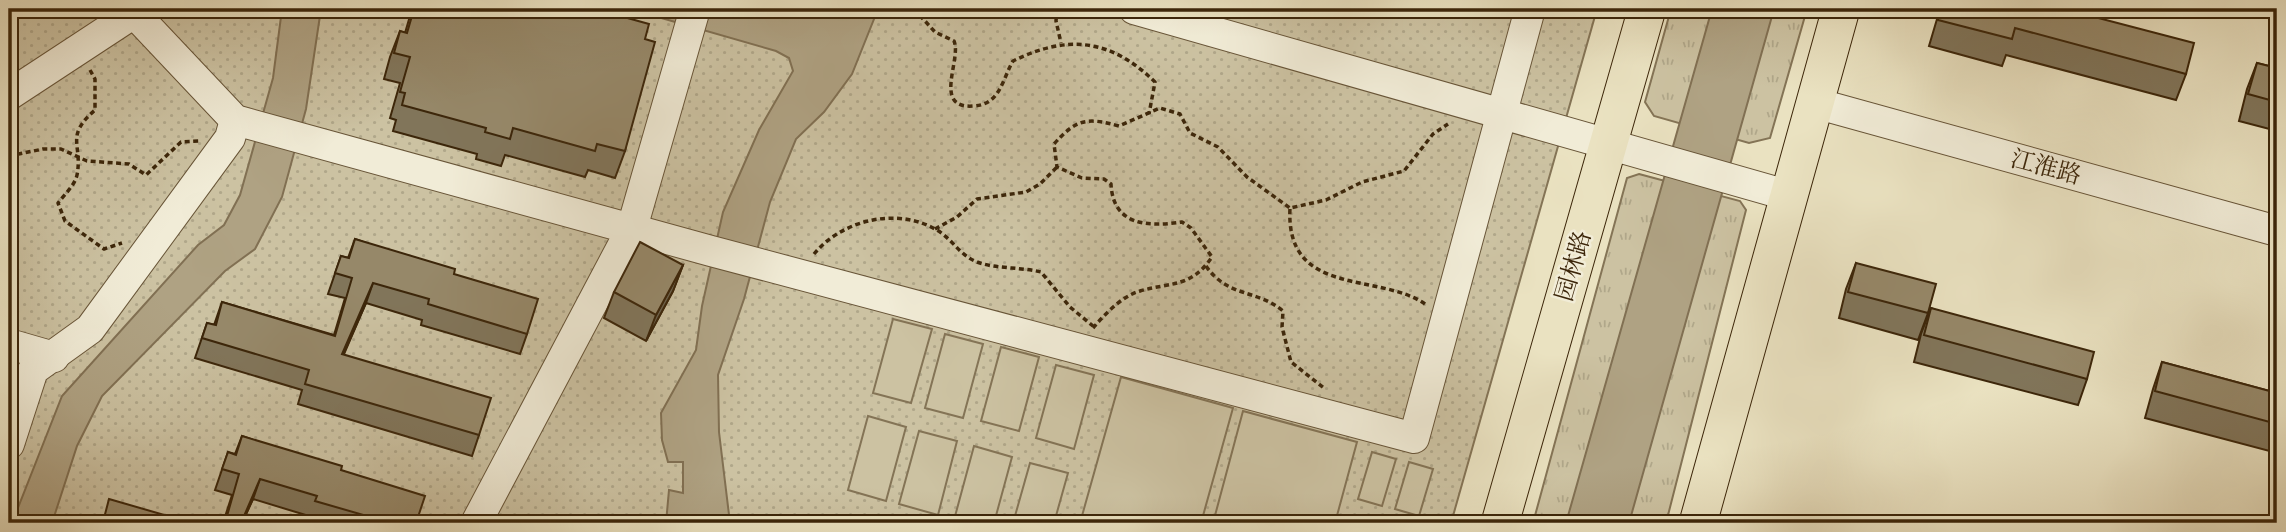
<svg xmlns="http://www.w3.org/2000/svg" width="2286" height="532" font-family="'Sorts Mill Goudy','Noto Serif SC',serif">
  <style>
    .grass { fill: url(#grass-tufts); stroke: #847456; stroke-width: 2 }
    .park { fill: url(#park-dots); stroke: #847456; stroke-width: 2 }
    .pitch { fill: #ccc2a2; stroke: #847456; stroke-width: 2 }
    .water { fill: #afa283; stroke: #817053; stroke-width: 2 }
    .lines { fill: none; stroke-linecap: round; stroke-linejoin: round }
    .minor-casing { stroke: #685538; stroke-width: 32 }
    .major-casing { stroke: #3c260a; stroke-width: 39 }
    .path { stroke: #3c260a; stroke-width: 3.5; stroke-dasharray: 5 3.5; stroke-linecap: butt }
    .minor { stroke: #f1ecd7; stroke-width: 30 }
    .major { stroke: #eae2c1; stroke-width: 37 }
    .wall { fill: #81755a; stroke: #3c260a; stroke-width: 2 }
    .shaded-wall { fill: #695f4a; stroke: #3c260a; stroke-width: 2 }
    .building { fill: #968869; stroke: #3c260a; stroke-width: 2 }
    .labels { text-anchor: middle; stroke-width: 5; stroke-linejoin: round; paint-order: stroke }
    .street-label { font-size: 24px; fill: #3c260a; stroke: #f1ecd7 }
  </style>
  <defs>
    <pattern id="grass-tufts" width="24" height="20" patternUnits="userSpaceOnUse" patternTransform="scale(1.75)"><rect width="24" height="20" fill="#ccc2a2"/><path d="M3 7l-1-3M5 7V3M7 7l1-3M15 17l-1-3M17 17v-4M19 17l1-3" fill="none" stroke="#b0a78a"/></pattern>
    <pattern id="park-dots" width="8" height="8" patternUnits="userSpaceOnUse" patternTransform="scale(1.75)"><rect width="8" height="8" fill="#ccc2a2"/><path d="M2 2h.1M6 6h.1" fill="none" stroke="#b0a78a" stroke-width="1.8" stroke-linecap="round"/></pattern>
  </defs>
  <rect width="100%" height="100%" fill="#eae2c1"/>
  <filter id="stains"><feTurbulence type="fractalNoise" baseFrequency=".00286" numOctaves="4"/><feColorMatrix values="0 0 0 0 .2 0 0 0 0 .09 0 0 0 0 .02 0 0 0 .5 -.17"/></filter>
  <radialGradient id="worn" r=".72"><stop offset=".6" stop-color="#630" stop-opacity="0"/><stop offset="1" stop-color="#630" stop-opacity=".3"/></radialGradient>
  <g class="grass">
    <polygon points="1671,9 1807,9 1770,138 1749,143 1654,116 1645,102"/>
    <polygon points="1639,174 1740,201 1746,210 1666,523 1533,523 1627,178"/>
  </g>
  <polygon class="park" points="9,9 1597,9 1451,523 9,523"/>
  <g class="pitch">
    <polygon points="893,319 932,329 911,403 873,393"/>
    <polygon points="945,334 983,344 963,418 925,408"/>
    <polygon points="1001,347 1039,357 1019,431 981,421"/>
    <polygon points="1056,365 1094,375 1074,449 1036,438"/>
    <polygon points="1121,377 1233,408 1201,523 1080,523"/>
    <polygon points="1243,411 1357,442 1335,523 1213,523"/>
    <polygon points="868,416 906,427 886,501 848,490"/>
    <polygon points="919,431 957,441 938,515 899,504"/>
    <polygon points="974,446 1012,457 994,523 954,520"/>
    <polygon points="1372,452 1396,459 1382,506 1358,499"/>
    <polygon points="1409,462 1433,469 1419,516 1395,509"/>
    <polygon points="1030,463 1068,473 1054,523 1013,523"/>
  </g>
  <g class="water">
    <polygon points="282,9 321,9 306,109 282,197 255,249 225,271 102,396 77,446 52,523 12,523 62,396 198,245 224,225 240,195 273,78"/>
    <polygon points="630,9 878,9 852,74 824,112 796,139 770,202 744,299 718,375 719,432 730,523 666,523 669,490 683,493 683,462 668,462 662,440 661,413 696,350 702,306 723,212 759,130 793,71 789,58 776,51"/>
    <polygon points="1712,9 1774,9 1629,523 1566,523"/>
  </g>
  <g class="lines">
    <defs>
      <g id="minor">
        <polyline points="1134,9 1790,196"/>
        <polyline points="135,14 235,120 711,251 1414,438 1530,9"/>
        <polyline points="9,95 140,9"/>
        <polyline points="1815,103 2277,231"/>
        <polyline points="9,344 54,357"/>
        <polyline points="9,444 33,370 90,329 230,138 235,120"/>
        <polyline points="476,523 632,228 695,9"/>
      </g>
      <g id="major">
        <polyline points="1500,523 1647,9"/>
        <polyline points="1698,523 1841,9"/>
      </g>
    </defs>
    <use href="#minor" class="minor-casing"/>
    <use href="#major" class="major-casing"/>
    <g class="path">
      <path d="M914 9 935 32 954 41C962 59 932 109 973 106 1000 105 1002 80 1013 61 1068 34 1111 39 1155 82L1149 114"/>
      <polyline points="1057,9 1056,21 1061,43"/>
      <path d="M90 70 95 79V110C64 137 83 144 77 175 75 185 64 195 58 203L65 221 104 249 122 243"/>
      <polyline points="9,156 43,149 61,149 87,161 129,164 146,175 181,142 199,141"/>
      <polyline points="935,229 957,217 977,199 1026,192 1040,184 1057,167"/>
      <path d="M814 254C842 220 896 207 935 229 952 238 959 255 977 262 996 269 1021 267 1041 272L1070 307 1093 326"/>
      <path d="M1206 266C1228 298 1257 289 1283 311L1282 327 1291 362 1324 388"/>
      <path d="M1425 304C1379 272 1285 298 1290 208L1326 200 1362 182 1404 171 1433 134 1448 124"/>
      <path d="M1093 328C1105 314 1122 296 1140 291 1171 282 1191 288 1212 257L1191 228 1182 222C1148 227 1113 226 1111 184L1104 179 1082 178 1057 167 1054 144C1076 119 1087 117 1119 126L1160 108 1180 114 1190 133 1218 147 1247 177 1290 208"/>
    </g>
    <use href="#minor" class="minor"/>
    <use href="#major" class="major"/>
  </g>
  <g class="wall">
    <polygon points="412,9 550,9 558,11 559,9 595,9 645,39 625,151 615,178 588,170 585,177 505,155 501,166 476,159 477,154 393,131 396,120 390,118 400,83 384,79 390,57 400,31 405,33"/>
    <polygon points="1940,9 2007,9 2018,12 2019,9 2064,9 2186,74 2176,100 2006,55 2002,66 1929,46"/>
    <polygon points="2257,63 2277,68 2277,131 2239,121 2247,89"/>
    <polygon points="355,239 454,274 527,334 520,354 421,325 422,320 366,303 343,355 479,435 472,456 298,404 302,390 195,358 207,323 214,325 222,302 334,335 345,298 328,294 341,256 348,258"/>
    <polygon points="1856,263 1928,313 1918,340 1839,318 1846,289"/>
    <polygon points="683,265 673,291 646,341 604,318 614,292"/>
    <polygon points="1931,308 2087,379 2078,405 1914,362 1921,334"/>
    <polygon points="2162,362 2277,393 2277,453 2145,418 2153,389"/>
    <polygon points="242,436 341,470 416,523 316,523 308,521 309,516 253,499 242,523 223,523 232,495 215,490 228,452 235,454"/>
  </g>
  <g class="shaded-wall">
    <polygon points="9,9 27,9 9,23"/>
    <polygon points="683,265 673,291 646,341 656,315"/>
    <polygon points="373,283 366,303 335,375 342,354"/>
    <polygon points="260,479 253,499 242,523 241,523"/>
  </g>
  <g class="building">
    <polygon points="414,9 550,9 559,11 559,9 595,9 649,24 645,39 655,42 625,151 597,144 595,151 513,128 510,139 485,132 486,128 402,105 405,93 400,92 410,57 394,53 400,31 407,33"/>
    <polygon points="1941,9 2007,9 2019,12 2020,9 2064,9 2194,43 2186,74 2015,28 2012,39 1938,20"/>
    <polygon points="2257,63 2277,68 2277,102 2248,94"/>
    <polygon points="355,239 455,269 454,274 538,299 527,334 428,304 429,299 373,283 342,354 491,398 479,435 305,384 309,370 202,338 207,323 216,325 222,302 335,336 352,278 335,273 341,256 349,258"/>
    <polygon points="640,242 683,265 656,315 614,292"/>
    <polygon points="1856,263 1936,284 1928,313 1848,292"/>
    <polygon points="1931,308 2094,352 2087,379 1924,335"/>
    <polygon points="2162,362 2277,393 2277,424 2155,391"/>
    <polygon points="242,436 342,466 341,470 425,496 416,523 391,523 315,501 317,496 260,479 241,523 225,523 239,474 222,469 228,452 236,455"/>
    <polygon points="109,499 192,523 92,523 94,519 103,522"/>
  </g>
  <g class="labels">
    <g class="street-label">
      <text transform="translate(2046 167) rotate(15)" y="8">江淮路</text>
      <text transform="translate(1573 266) rotate(-74)" y="8">园林路</text>
    </g>
  </g>
  <rect width="2286" height="532" fill="none" stroke="#eae2c1" stroke-width="35"/>
  <rect x="10" y="10" width="2265" height="511" fill="none" stroke="#3c260a" stroke-width="3.5"/>
  <rect x="18" y="18" width="2251" height="497" fill="none" stroke="#3c260a" stroke-width="2"/>
  <rect width="100%" height="100%" filter="url(#stains)"/>
  <rect width="100%" height="100%" fill="url(#worn)"/>
</svg>
